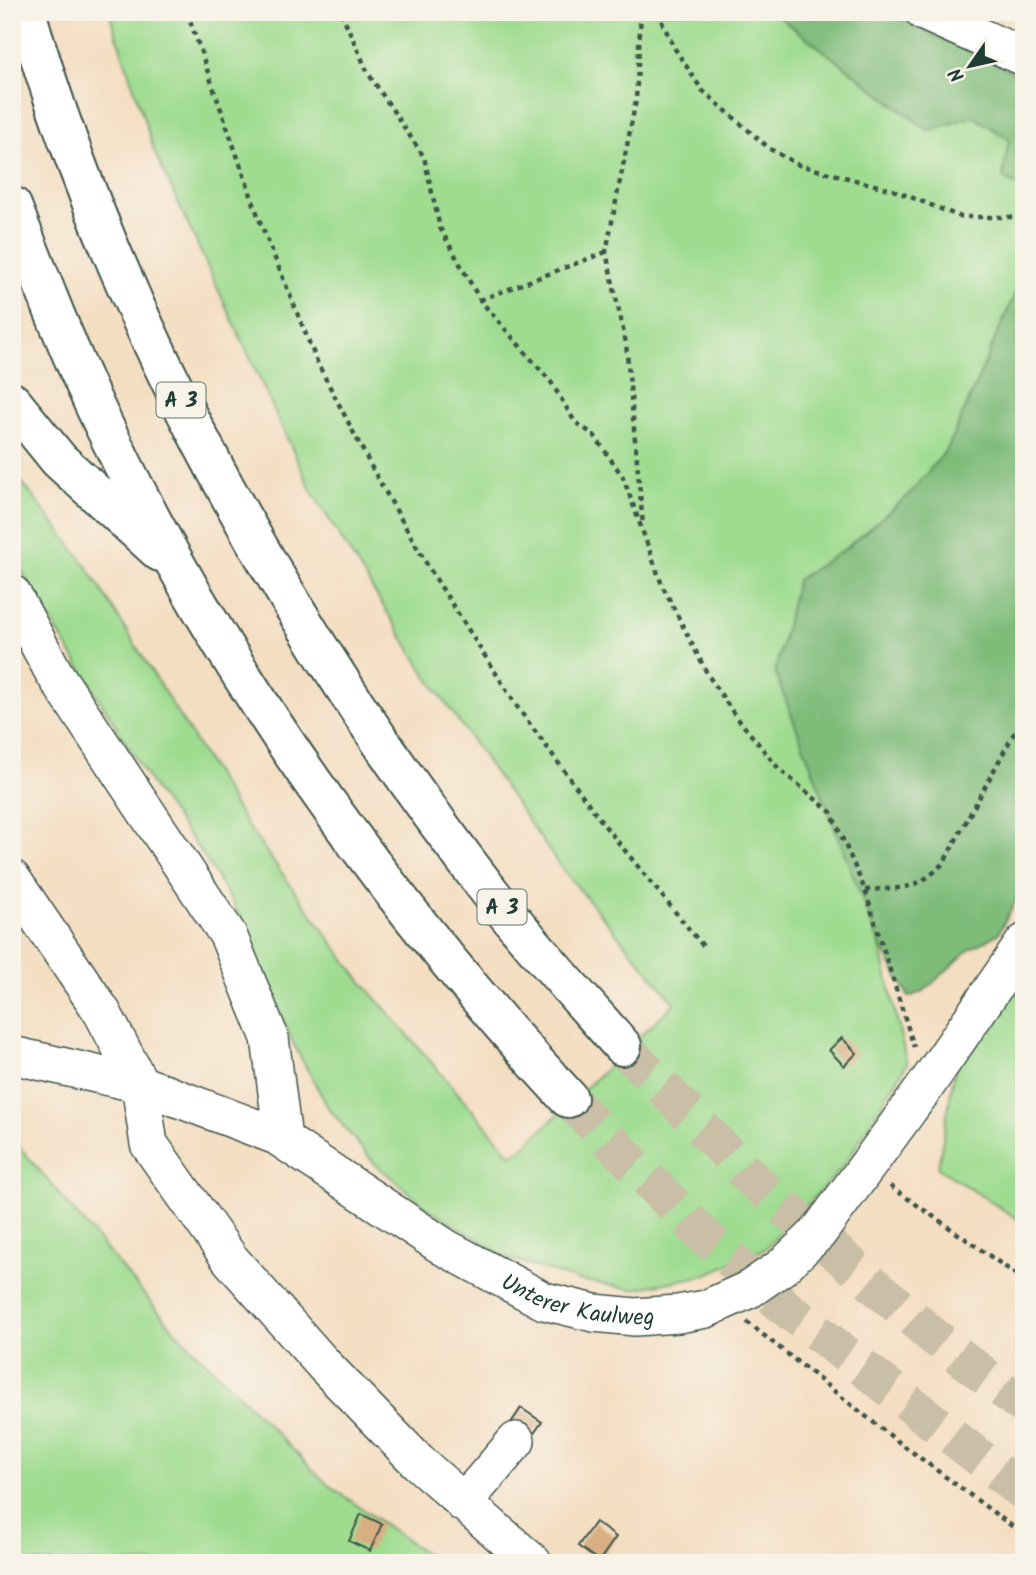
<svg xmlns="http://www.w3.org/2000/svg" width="1036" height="1575" font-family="Kalam,sans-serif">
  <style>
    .green { fill: #9fdc90; stroke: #5f8c62; stroke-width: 2 }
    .forest { fill: #7fbc7a; stroke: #4f7c57; stroke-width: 2 }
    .building { fill: #d9ae83 }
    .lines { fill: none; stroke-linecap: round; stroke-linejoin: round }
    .highway-tunnel { stroke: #c9bea6; stroke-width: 38; stroke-dasharray: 38 19; stroke-linecap: butt }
    .minor-casing { stroke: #3f5549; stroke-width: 40 }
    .highway-casing { stroke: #3f5549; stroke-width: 42 }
    .path { stroke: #3f5549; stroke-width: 4.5; stroke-dasharray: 5 5; stroke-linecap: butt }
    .minor { stroke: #fff; stroke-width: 37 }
    .highway { stroke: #fff; stroke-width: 38 }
    .labels { text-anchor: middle; stroke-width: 7; stroke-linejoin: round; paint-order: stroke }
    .shield { fill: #f7f3e8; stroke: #60746a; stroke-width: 2 }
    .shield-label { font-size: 21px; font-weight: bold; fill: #1f3d34 }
    .street-label { font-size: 23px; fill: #1f3d34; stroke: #f7f3e8 }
  </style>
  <rect width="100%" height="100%" fill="#f7f3e8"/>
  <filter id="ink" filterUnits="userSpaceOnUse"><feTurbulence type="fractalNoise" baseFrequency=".0143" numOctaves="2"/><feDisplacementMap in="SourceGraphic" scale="14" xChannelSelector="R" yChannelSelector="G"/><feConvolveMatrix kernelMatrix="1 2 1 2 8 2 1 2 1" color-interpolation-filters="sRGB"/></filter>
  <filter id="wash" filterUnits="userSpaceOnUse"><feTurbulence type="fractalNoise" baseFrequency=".00686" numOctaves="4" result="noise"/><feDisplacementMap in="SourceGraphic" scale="28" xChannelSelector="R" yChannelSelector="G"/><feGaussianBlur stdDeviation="1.57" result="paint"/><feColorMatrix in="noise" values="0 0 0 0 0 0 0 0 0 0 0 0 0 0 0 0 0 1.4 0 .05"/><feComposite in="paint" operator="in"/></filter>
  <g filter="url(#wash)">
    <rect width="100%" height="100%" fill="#f4dec2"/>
    <g class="green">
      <polygon points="109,12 773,12 929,131 973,116 1010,140 1003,178 1024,189 1024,273 948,448 909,495 845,549 797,580 907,1064 843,1167 765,1249 702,1276 633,1289 577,1280 508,1258 430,1210 373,1162 329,1109 294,1045 241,917 203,855 157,793 28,583 12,550 14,472 86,565 246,824 357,976 511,1155 523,1148 675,1003 559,865 427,676 312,492 155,153"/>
      <polygon points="1024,973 1024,1223 938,1168 959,1045"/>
      <polygon points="12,1138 175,1331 327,1484 439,1563 12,1563"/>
    </g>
    <g class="forest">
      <polygon points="773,12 886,12 1024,77 1024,189 1003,178 1009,139 973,116 929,131"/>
      <polygon points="1024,273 1024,885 998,934 970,949 924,991 909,997 879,943 775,672 797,580 845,549 909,495 948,448"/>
    </g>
    <g id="blocks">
      <g class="building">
        <polygon points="842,1038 857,1053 844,1066 829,1050"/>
        <polygon points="521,1408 542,1422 525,1446 505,1432"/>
        <polygon points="361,1514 382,1524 370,1551 349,1541"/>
        <polygon points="595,1522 616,1537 599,1561 578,1546"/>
      </g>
    </g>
  </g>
  <g filter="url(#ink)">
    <use href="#blocks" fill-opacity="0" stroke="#3f5549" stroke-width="2"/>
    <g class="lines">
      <g class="highway-tunnel">
        <polyline points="622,1046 757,1184 933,1336 1024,1406"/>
        <polyline points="568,1098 704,1236 787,1309 1024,1492"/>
      </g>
      <defs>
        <g id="minor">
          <polyline points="924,12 1024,57"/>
          <polyline points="12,594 54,673 228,935 270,1038 283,1139"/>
          <polyline points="12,879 102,1012 140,1084 149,1144 230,1259 325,1366 418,1462 533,1563"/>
          <path id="s1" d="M12 1055 140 1084 277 1136 444 1247 544 1301 594 1313 635 1317 678 1314 706 1309 750 1289 782 1267 818 1233 925 1087 1024 943"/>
          <polyline points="463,1503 516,1441"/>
        </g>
        <g id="highway">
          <path d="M26 12C118 327 292 637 492 895 533 947 578 996 622 1046"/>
          <path d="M12 206C41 280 70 355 104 426 222 673 383 898 568 1098"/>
          <polyline points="12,402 59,460 160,552"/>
        </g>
      </defs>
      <use href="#minor" class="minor-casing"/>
      <use href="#highway" class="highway-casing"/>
      <g class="path">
        <polyline points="187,12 261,224 318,364 372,468 429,568 518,708 605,826 703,946"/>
        <polyline points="341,12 368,73 424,157 440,228 480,300 551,382 575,422 594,435 623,477 662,585 708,675 734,714 779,769 831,812 865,890 914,1047"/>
        <polyline points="641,12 636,100 606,252 626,343 643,525"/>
        <polyline points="657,12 675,49 702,90 770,149 799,165 893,190 961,217 1024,217"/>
        <polyline points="480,300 606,252"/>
        <path d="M865 890C902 888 918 891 944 862L1024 715"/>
        <polyline points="890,1186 1024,1280"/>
        <polyline points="747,1322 892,1437 1024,1535"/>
        <polyline points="12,1557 22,1563"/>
      </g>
      <use href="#minor" class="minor"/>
      <use href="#highway" class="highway"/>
    </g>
  </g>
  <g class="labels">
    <g class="shield">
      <rect x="156.5" y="382.5" width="49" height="35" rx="5"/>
      <rect x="477.5" y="889.5" width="49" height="35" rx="5"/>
    </g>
    <g class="shield-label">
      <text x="181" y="407">A 3</text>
      <text x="502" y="914">A 3</text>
    </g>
    <g class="street-label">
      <text dy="8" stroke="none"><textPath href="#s1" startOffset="625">Unterer Kaulweg</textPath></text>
    </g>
  </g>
  <rect width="1036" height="1575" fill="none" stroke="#f7f3e8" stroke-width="42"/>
  <g transform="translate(970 66) rotate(236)" stroke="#f7f3e8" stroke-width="5" paint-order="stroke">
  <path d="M0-5L12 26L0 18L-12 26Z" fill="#1f3d34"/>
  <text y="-10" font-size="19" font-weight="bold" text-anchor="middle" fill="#1f3d34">N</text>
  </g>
</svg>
